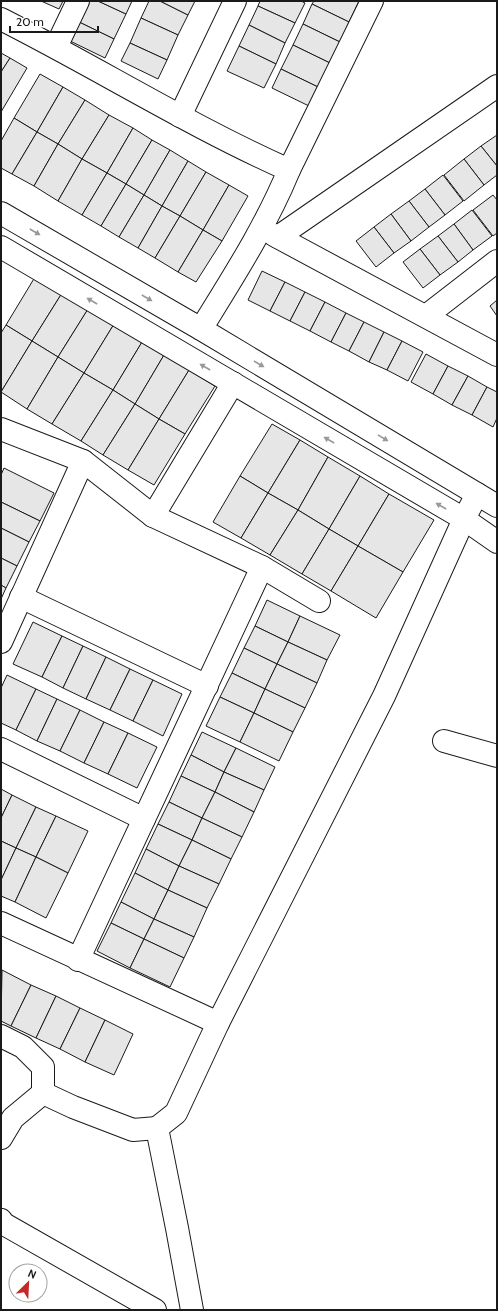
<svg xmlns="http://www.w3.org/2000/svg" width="498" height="1311" font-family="Cabin,sans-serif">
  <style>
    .building { fill: #e6e6e6; stroke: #1a1a1a }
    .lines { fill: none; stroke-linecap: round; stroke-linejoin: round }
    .minor-casing { stroke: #1a1a1a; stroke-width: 24 }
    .minor { stroke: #fff; stroke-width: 22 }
    .oneway { fill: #989898 }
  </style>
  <rect width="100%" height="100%" fill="#fff"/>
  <g class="building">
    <polygon points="41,1 63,1 59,9"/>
    <polygon points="87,1 98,1 126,14 114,39 77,21"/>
    <polygon points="98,1 132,1 126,14"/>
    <polygon points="149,1 160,1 188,15 178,35 141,18"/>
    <polygon points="160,1 195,1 188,15"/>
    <polygon points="260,1 301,1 305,3 295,23 258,6"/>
    <polygon points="314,1 359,1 349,22 312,4"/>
    <polygon points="312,4 349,22 340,42 303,24"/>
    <polygon points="258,6 295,23 285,43 249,25"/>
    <polygon points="141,18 178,35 167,60 130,43"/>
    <polygon points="77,21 114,39 105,58 68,40"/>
    <polygon points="303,24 340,42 330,63 293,45"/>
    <polygon points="249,25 285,43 276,64 239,46"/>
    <polygon points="130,43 167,60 158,79 121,61"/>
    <polygon points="293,45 330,63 318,87 281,69"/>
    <polygon points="239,46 276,64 264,88 227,71"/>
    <polygon points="1,53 10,58 1,72"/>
    <polygon points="10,58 27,68 1,112 1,72"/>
    <polygon points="281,69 318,87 309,106 272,88"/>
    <polygon points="40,74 63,87 37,132 14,118"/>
    <polygon points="63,87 85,100 58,144 37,132"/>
    <polygon points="85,100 109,115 82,159 58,144"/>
    <polygon points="109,115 133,128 107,173 82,159"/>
    <polygon points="14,118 37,132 12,174 1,168 1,141"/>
    <polygon points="133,128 152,140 126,184 107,173"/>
    <polygon points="37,132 58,144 34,186 12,174"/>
    <polygon points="497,135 497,166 481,146"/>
    <polygon points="152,140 170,150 144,195 126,184"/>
    <polygon points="58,144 82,159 58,201 34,186"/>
    <polygon points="481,146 497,166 497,175 484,185 464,159"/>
    <polygon points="170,150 188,161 162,206 144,195"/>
    <polygon points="82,159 107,173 82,215 58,201"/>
    <polygon points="464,159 484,185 464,201 444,175"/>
    <polygon points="188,161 206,172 180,216 162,206"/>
    <polygon points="206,172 229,185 203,230 180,216"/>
    <polygon points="107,173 126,184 101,226 82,215"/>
    <polygon points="443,175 463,201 445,215 425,189"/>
    <polygon points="126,184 144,195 119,237 101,226"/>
    <polygon points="229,185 248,196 222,241 203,230"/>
    <polygon points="425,189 445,215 429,227 409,201"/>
    <polygon points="144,195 162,206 138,248 119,237"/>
    <polygon points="493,195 497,200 497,233 493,236 473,210"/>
    <polygon points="409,201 429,227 411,241 391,214"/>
    <polygon points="162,206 180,216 155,258 138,248"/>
    <polygon points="472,210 492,236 473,250 454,224"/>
    <polygon points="391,214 411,241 394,253 374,227"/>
    <polygon points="180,216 203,230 178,272 155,258"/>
    <polygon points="454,224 473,250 458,262 438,236"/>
    <polygon points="374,227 394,253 376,267 356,241"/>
    <polygon points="203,230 222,241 196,282 178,272"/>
    <polygon points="438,236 458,262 440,275 420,249"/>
    <polygon points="420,249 440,275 423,288 403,262"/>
    <polygon points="262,271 285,282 270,311 248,300"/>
    <polygon points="35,277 62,293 32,341 6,325"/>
    <polygon points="285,282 305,292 290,321 270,311"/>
    <polygon points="305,292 325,302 310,331 290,321"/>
    <polygon points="62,293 88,309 58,357 32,341"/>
    <polygon points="497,300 497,316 490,306"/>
    <polygon points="325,302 346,313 331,342 310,331"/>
    <polygon points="88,309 114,324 84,373 58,357"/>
    <polygon points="346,313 364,322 349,351 331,342"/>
    <polygon points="364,322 384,332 369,362 349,351"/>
    <polygon points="114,324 142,342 113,390 84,373"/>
    <polygon points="6,325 32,341 1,392 1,333"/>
    <polygon points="384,332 402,341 387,370 369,362"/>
    <polygon points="32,341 58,357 27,409 1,392"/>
    <polygon points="402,341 423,352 408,381 387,370"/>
    <polygon points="142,342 164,355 135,404 113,390"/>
    <polygon points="426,354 448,366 433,394 411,382"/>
    <polygon points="164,355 189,370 159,419 135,404"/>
    <polygon points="58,357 84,373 52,424 27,409"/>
    <polygon points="448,366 468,376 452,405 433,394"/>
    <polygon points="189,370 215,386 185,434 159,419"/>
    <polygon points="84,373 113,390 81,441 52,424"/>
    <polygon points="468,376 487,387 472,415 452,405"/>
    <polygon points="487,387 497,392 497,418 493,427 472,415"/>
    <polygon points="113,390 135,404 103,455 81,441"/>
    <polygon points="135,404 159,419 128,470 103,455"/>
    <polygon points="159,419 185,434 154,485 128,470"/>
    <polygon points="272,424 300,440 268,493 240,476"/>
    <polygon points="300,440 328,457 298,510 268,493"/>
    <polygon points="328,457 360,476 329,529 298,510"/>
    <polygon points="4,468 54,493 40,521 1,502 1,475"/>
    <polygon points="240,476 268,493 241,538 213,522"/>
    <polygon points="360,476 389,494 358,546 329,529"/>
    <polygon points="268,493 298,510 270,555 241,538"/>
    <polygon points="389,494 434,520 403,572 358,546"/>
    <polygon points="1,502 40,521 29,542 1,528"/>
    <polygon points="298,510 329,529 302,574 270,555"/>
    <polygon points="1,528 29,542 17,566 1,558"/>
    <polygon points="329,529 358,546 331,591 302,574"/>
    <polygon points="358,546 403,572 376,618 331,591"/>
    <polygon points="1,558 17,566 6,588 1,585"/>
    <polygon points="1,585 6,588 1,599"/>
    <polygon points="267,600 300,616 288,642 255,626"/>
    <polygon points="300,616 340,635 327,660 288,642"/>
    <polygon points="33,622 62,636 42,677 13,664"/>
    <polygon points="255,626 288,642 277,664 244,648"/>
    <polygon points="62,636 83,646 63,688 42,677"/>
    <polygon points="288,642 327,660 317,683 277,664"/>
    <polygon points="83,646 106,657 86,699 63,688"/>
    <polygon points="244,648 277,664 265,689 232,673"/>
    <polygon points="106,657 130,669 110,710 86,699"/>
    <polygon points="277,664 317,683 305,708 265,689"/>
    <polygon points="130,669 153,680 133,721 110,710"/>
    <polygon points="232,673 265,689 254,713 220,697"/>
    <polygon points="7,675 36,689 16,730 1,723 1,688"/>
    <polygon points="153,680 182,694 163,736 133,721"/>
    <polygon points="36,689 57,699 37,741 16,730"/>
    <polygon points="265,689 305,708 293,732 254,713"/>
    <polygon points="220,697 254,713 240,742 206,726"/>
    <polygon points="57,699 80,710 60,751 37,741"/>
    <polygon points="80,710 104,722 84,763 60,751"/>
    <polygon points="254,713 293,732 279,761 240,742"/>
    <polygon points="104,722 128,733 108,774 84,763"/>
    <polygon points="202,732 236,748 224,772 191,755"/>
    <polygon points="128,733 157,747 137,788 108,774"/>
    <polygon points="236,748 275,767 264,790 224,772"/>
    <polygon points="191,755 224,772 215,792 181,776"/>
    <polygon points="224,772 264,790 254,812 215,792"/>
    <polygon points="181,776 215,792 202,818 169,802"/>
    <polygon points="1,789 12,795 1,818"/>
    <polygon points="215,792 254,812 242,837 202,818"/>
    <polygon points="12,795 36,807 16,848 1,841 1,818"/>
    <polygon points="169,802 202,818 192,840 158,824"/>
    <polygon points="36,807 56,816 36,857 16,848"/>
    <polygon points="56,816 88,831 68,873 36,857"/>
    <polygon points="202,818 242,837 231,859 192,840"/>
    <polygon points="158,824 192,840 179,866 146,849"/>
    <polygon points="192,840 231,859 219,884 179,866"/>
    <polygon points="1,841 16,848 1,880"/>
    <polygon points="16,848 36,857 15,902 1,896 1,880"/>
    <polygon points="146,849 179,866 168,890 135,873"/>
    <polygon points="36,857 68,873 46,918 15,902"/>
    <polygon points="179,866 219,884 207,908 168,890"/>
    <polygon points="135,873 168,890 154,919 121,902"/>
    <polygon points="168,890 207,908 194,937 154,919"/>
    <polygon points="121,902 154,919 144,939 111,923"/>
    <polygon points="154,919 194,937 184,958 144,939"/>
    <polygon points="111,923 144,939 130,968 97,951"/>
    <polygon points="144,939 184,958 170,987 130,968"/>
    <polygon points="2,970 31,985 11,1026 1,1021"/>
    <polygon points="31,985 56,996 36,1038 11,1026"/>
    <polygon points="56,996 80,1008 60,1049 36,1038"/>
    <polygon points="80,1008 105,1020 85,1062 60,1049"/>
    <polygon points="105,1020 133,1034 114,1075 85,1062"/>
  </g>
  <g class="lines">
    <defs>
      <g id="minor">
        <path d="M1 19C98 68 190 126 289 170 266 226 233 277 201 329"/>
        <polyline points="56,47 78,1"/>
        <polyline points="180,116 235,1"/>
        <polyline points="289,170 372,1"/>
        <polyline points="1,213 201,329 497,506"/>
        <polyline points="274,235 497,355"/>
        <polyline points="278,237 497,86"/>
        <polyline points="1,247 464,519 497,542"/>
        <polyline points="426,316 497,261"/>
        <polyline points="1,429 83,461 153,516 262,567 319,601"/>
        <polyline points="153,516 233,383"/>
        <polyline points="21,597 207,686"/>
        <polyline points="1,642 83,461"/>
        <polyline points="444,741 497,756"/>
        <polyline points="1,749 144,819"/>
        <polyline points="1,923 218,1023"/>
        <polyline points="78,960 262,567"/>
        <polyline points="1,1036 23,1047 43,1067 43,1093 73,1107 133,1130 157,1128"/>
        <polyline points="1,1138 13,1118 43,1093"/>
        <polyline points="1,1220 4,1224 155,1310"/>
        <polyline points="192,1310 177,1228 157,1128 176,1113 218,1023 384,696 464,519 477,494"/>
      </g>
    </defs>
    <use href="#minor" class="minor-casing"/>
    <use href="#minor" class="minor"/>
  </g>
  <defs><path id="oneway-solid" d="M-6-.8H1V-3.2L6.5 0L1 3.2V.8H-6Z"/></defs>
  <g class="oneway">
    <use href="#oneway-solid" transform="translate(35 232) rotate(30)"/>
    <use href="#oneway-solid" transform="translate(147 298) rotate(30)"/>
    <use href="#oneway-solid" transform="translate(92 301) rotate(-150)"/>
    <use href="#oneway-solid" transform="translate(259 364) rotate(31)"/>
    <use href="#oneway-solid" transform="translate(205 367) rotate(-150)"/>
    <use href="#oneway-solid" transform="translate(383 438) rotate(31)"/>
    <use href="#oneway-solid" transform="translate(329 440) rotate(-150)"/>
    <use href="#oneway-solid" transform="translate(441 506) rotate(-150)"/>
  </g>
  <rect width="498" height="1311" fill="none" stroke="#1a1a1a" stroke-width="4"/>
  <g transform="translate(28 1283) rotate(24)"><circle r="19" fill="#ffffff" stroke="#a3a3a3"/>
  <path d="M0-3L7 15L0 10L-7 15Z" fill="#c62828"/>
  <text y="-6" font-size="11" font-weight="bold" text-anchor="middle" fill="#1a1a1a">N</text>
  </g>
  <path d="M10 26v6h88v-6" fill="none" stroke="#1a1a1a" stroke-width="2"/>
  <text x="16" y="26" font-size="12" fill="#1a1a1a" stroke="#ffffff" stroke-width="3" paint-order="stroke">20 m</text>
</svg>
